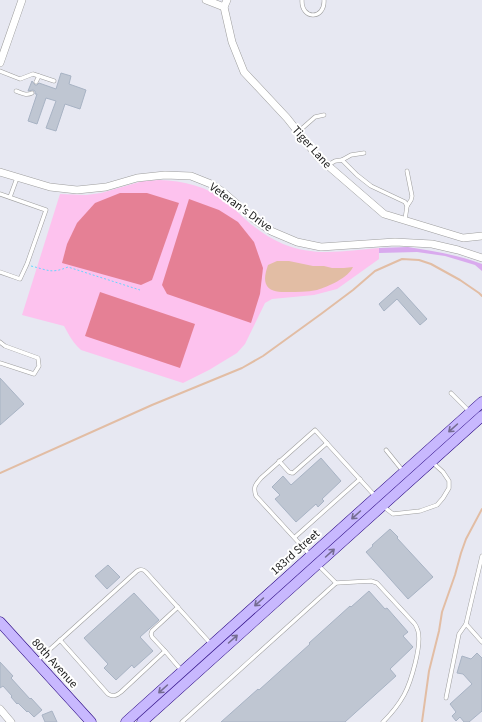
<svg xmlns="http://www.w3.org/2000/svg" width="482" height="722" font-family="'Source Sans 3',sans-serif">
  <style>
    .grass { fill: #d9aaee }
    .park { fill: #fdc2ee }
    .pitch { fill: #e58095 }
    .water { fill: #e2bda4 }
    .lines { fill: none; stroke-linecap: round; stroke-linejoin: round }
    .stream { stroke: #e2bda4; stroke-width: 2 }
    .building { fill: #bfc6d2; stroke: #a8b3c4 }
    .lane-casing { stroke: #9e9e9e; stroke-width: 4.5 }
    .street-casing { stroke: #9e9e9e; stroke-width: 8 }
    .secondary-casing { stroke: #24007f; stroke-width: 11 }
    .path { stroke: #6ad5ff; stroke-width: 1; stroke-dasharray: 2 2; stroke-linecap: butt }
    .lane { stroke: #fff; stroke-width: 3.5 }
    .street { stroke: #fff; stroke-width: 7 }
    .secondary { stroke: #c8b8fe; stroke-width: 10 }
    .oneway { stroke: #746c90 }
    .labels { text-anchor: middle; stroke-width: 4; stroke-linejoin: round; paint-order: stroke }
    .street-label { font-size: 12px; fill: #212121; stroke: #fff }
  </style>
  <rect width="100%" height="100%" fill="#e7e8f2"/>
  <path class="grass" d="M408 247C433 251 458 255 482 264V271L475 265 445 256 417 252 379 253V248Z"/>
  <path class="park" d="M159 180C184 181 207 186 227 202 234 207 239 214 245 219 256 229 269 238 283 244 314 257 346 251 379 248V259L337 289 314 295 272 299 265 303 245 344 237 353 209 370 183 383 81 350C73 343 69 335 64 326L22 315 60 194 86 195 101 193 143 181Z"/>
  <g class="pitch">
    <polygon points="120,193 147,193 179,203 152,280 141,285 62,263 67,244 77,223 95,203"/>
    <polygon points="189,199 219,210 238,222 254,242 263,268 260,294 251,323 167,294 162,285"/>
    <polygon points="100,292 195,324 180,368 85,336"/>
  </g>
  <path class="water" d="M277 261H289L313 266H324L332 268H344L353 267C349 277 328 287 317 290 307 292 297 292 287 292 280 292 271 292 267 286 263 280 266 271 268 265Z"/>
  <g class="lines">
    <g class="stream">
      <polyline points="0,473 152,405 242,368 263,356 321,314 353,290 375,271 402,259 419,260 431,264 460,280 479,293 482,296"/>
      <polyline points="422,722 429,671 439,631 442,612 455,575 461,553 466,539 482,509"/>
    </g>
  </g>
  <g class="building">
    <polygon points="61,73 71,76 69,84 86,90 80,109 65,104 56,131 46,128 56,101 46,98 37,124 28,121 37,94 35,94 35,91 33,90 28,91 32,81 35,85 37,85 39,83 56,89"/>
    <polygon points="398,287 427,319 420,325 397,299 384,311 379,304"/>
    <polygon points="0,378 24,404 0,425"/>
    <polygon points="321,458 341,481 322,499 324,501 318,507 316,504 296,522 275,499 280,495 272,487 283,476 291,485"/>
    <polygon points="390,529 398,537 397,538 433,577 408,599 366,552 373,546 372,545"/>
    <polygon points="108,565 120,577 107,589 95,576"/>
    <polygon points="369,591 385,609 387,608 408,632 403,636 413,647 390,669 396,676 345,722 221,722 258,689 259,690 310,644 309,643 350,606 351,607"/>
    <polygon points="134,593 159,620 140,637 153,651 134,668 132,665 116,680 104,668 108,664 84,638"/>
    <polygon points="477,653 482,658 482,711 469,722 464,722 460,717 456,721 452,716 456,712 450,704 472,684 463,674 457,673 462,656 471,659"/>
    <polygon points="0,662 13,676 11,678 30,699 31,698 42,710 34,717 28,711 27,712 18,703 17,704 11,697 12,696 3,686 0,688"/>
    <polygon points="52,711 57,722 45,722 42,715"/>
  </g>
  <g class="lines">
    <defs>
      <g id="lane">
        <path d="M302 0C301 20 325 20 324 0"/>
        <polyline points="0,71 20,79 33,74 54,81"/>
        <polyline points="36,82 39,76"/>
        <path d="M16 91C22 93 26 96 32 93"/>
        <polyline points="298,132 315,117 324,115"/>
        <polyline points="342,160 351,155 364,153"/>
        <polyline points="328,165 335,161 342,160 357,175 371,186 405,202 407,206 405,220"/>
        <polyline points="0,194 46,210 27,264 20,279 0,272"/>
        <polyline points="10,197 17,178"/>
        <polyline points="407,206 411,200 412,196 407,171"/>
        <polyline points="0,342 5,346 38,358 39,366 34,374 0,363"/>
        <polyline points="451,393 470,412"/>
        <polyline points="386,450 403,471"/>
        <polyline points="279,461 289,472 292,473 293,473 327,443"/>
        <polyline points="384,507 393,514 420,511 437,505 443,498 449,488 449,481 443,472 432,462"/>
        <polyline points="295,537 360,479"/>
        <path d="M311 556 256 496C253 487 255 485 261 478L315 430 375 496"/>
        <polyline points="482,556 466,624 482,642"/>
        <path d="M318 565 336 583 371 581 377 583 414 623C416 625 417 628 418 631 422 645 411 682 404 695 399 704 391 714 383 722"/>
        <path d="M60 640 108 694C113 697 116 696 121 692L165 651 182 671"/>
        <polyline points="165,651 152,637 151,634 152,631 178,607"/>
        <path d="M37 661 137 571C141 569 143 569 146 572L211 644"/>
        <polyline points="446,698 459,634 466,624"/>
        <polyline points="182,722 336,583"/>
      </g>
      <g id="street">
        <polyline points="206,0 224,7"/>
        <polyline points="227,0 224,7 232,42 244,72 287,118 318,157 384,214 463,238 482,236"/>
        <polyline points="0,63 22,0"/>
        <polyline points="0,172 50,187 77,190 106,187 137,178 165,175 191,176 211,184 223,192 254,219 271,231 297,242 321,247 395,242 432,244 458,250 482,258"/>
        <polyline points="0,709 11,722"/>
      </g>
      <g id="secondary">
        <polyline points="0,622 91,722"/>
        <polyline points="126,722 482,402"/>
        <polyline points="142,722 482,416"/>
      </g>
    </defs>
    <use href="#lane" class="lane-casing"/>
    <use href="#street" class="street-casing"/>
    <use href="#secondary" class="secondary-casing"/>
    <path class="path" d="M31 266C48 270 51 274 68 267L140 290"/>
    <use href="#lane" class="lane"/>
    <use href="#street" class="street"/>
    <use href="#secondary" class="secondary"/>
  </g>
  <defs><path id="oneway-shaft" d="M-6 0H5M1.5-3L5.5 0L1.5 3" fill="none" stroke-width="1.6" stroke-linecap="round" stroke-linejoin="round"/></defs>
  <g class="oneway">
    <use href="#oneway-shaft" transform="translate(453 428) rotate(138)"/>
    <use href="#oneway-shaft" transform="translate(356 515) rotate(138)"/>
    <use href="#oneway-shaft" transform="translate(330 553) rotate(-42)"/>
    <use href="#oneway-shaft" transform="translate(259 602) rotate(138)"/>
    <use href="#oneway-shaft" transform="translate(233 639) rotate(-42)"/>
    <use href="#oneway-shaft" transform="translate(163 689) rotate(138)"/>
  </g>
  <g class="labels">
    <g class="street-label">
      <text transform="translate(312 147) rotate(48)" y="4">Tiger Lane</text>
      <text transform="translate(241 207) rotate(36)" y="4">Veteran's Drive</text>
      <text transform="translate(295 552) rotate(-42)" y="4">183rd Street</text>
      <text transform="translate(55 663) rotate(48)" y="4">80th Avenue</text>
    </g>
  </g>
</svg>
